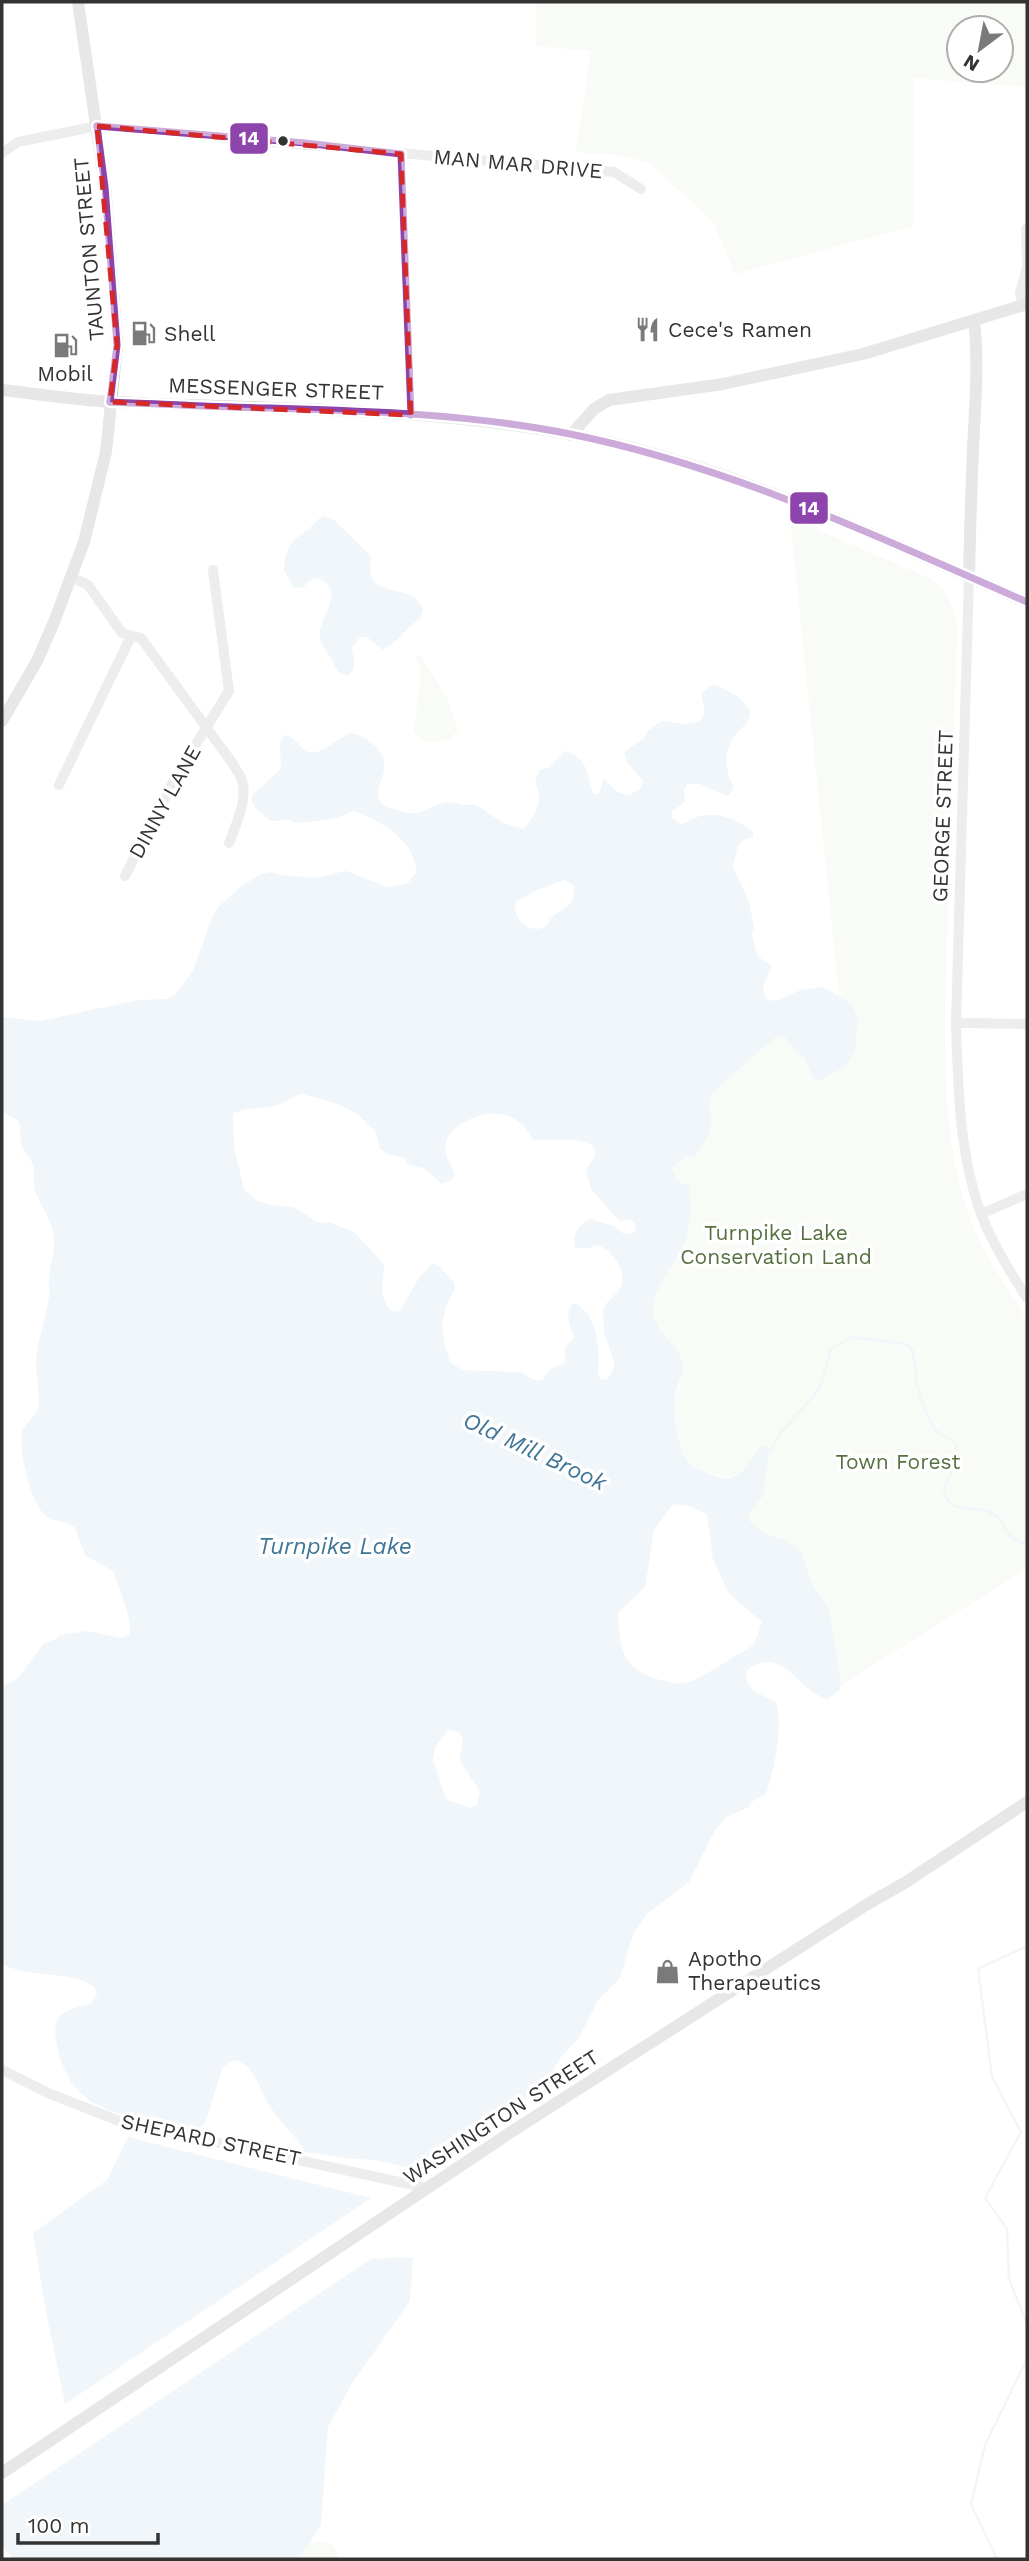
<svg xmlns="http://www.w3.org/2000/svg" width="1029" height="2561" font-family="'Work Sans',sans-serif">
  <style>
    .green { fill: #f1f5ed; fill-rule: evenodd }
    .water { fill: #ddebf3; fill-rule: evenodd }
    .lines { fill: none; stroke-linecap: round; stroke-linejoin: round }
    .stream { stroke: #ddebf3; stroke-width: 2.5 }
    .minor { stroke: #d7d7d7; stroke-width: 10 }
    .major { stroke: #cacaca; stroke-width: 12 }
    .bus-1-casing { stroke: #fff; stroke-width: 12 }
    .bus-1 { stroke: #8e44ad; stroke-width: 7 }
    .marked { fill: none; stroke: #d62828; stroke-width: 5; stroke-dasharray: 14 9; stroke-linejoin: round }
    .bus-dot { fill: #333; stroke: #fff; stroke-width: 2.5 }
    .labels { text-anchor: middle; stroke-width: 7; stroke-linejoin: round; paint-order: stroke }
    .street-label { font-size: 21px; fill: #333; stroke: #fff }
    .poi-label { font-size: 21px; fill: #333; stroke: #fff; text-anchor: start }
    .park-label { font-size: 21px; fill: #56703f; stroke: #fff }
    .water-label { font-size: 23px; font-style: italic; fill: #3f7597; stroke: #fff }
    .line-badge { stroke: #fff; stroke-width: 2.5 }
    .badge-label { font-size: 19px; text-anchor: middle; font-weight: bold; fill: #fff }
  </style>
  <rect width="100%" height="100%" fill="#fff"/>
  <g class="green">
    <path d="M536 2H1027V87L913 78V226L735 274 713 221 663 176C652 154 599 154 576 152L591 51 536 46ZM1001 28V70H959V28Z"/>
    <path d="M790 518 932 579C949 592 956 611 957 632L945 1012C945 1081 946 1153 970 1218 978 1240 990 1261 1002 1280 1011 1296 1023 1309 1027 1327V1569L841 1685 830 1613 827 1604 811 1580 806 1558 783 1539 755 1527 748 1518C751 1509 756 1505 761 1498 770 1486 758 1473 751 1462 739 1480 722 1479 703 1470 698 1468 693 1467 689 1462 672 1437 671 1403 683 1376L669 1338 656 1323 652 1310 661 1283 678 1254 690 1226 689 1186 678 1181 671 1168 688 1155 695 1157C701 1148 709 1136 711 1126 712 1113 706 1104 713 1092L758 1052C766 1049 770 1040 779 1036L786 1038 794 1050 804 1057 813 1078 818 1081 832 1073 857 1040 858 1020 851 1003 839 995Z"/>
    <polygon points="420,654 448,700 458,731 446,741 424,742 414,731 421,671 416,658"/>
    <polygon points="322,2541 333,2545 339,2559 287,2559 304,2543"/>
  </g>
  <g class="water">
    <path d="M325 516 334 520 370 555C372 562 369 571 372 578 382 597 414 584 423 610L420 619C405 628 400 641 383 650L367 637H360L352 648C353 658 359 669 347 676 338 673 337 670 333 662 328 652 319 645 320 633 322 614 348 585 314 578L303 587 294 588 284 571C286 544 292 541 312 526 317 521 318 518 325 516Z"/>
    <path d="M715 685C730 691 741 696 750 711 750 723 743 726 736 734 723 750 724 770 734 787L730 794 727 796 700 784H687L684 789 685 802 672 811V818L681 824C687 823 691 819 697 817 716 810 738 820 753 831V837L745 839 738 846 733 867 749 902 754 927 752 934 757 956 772 966 763 987 766 999 775 1001 801 990 823 987 851 1003 858 1020 855 1050 846 1066 818 1081 813 1078 804 1057 794 1050 786 1038 779 1036C769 1040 767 1048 758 1052L713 1092C706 1104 712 1113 711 1126 709 1136 701 1148 695 1157L687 1155 672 1168 678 1181 689 1186C691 1204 692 1223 685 1241 675 1265 651 1288 653 1317 660 1333 677 1344 682 1362 685 1373 680 1379 677 1388 672 1407 675 1453 693 1466 697 1469 703 1470 708 1473 740 1489 746 1464 762 1445L769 1447 763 1496 750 1512 748 1518C757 1534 780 1536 795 1546 807 1555 805 1567 811 1580 816 1592 826 1600 830 1613L841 1685 839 1691 827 1699C797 1691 782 1643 747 1670 742 1689 762 1695 776 1702 784 1726 774 1770 766 1794L753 1801 749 1807 727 1817 715 1830 689 1882 647 1914 633 1935 620 1978 599 1999 578 2039 561 2057 544 2087 524 2098 496 2122 427 2167 411 2168 374 2160 344 2158 305 2152C296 2135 281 2124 271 2108 259 2091 258 2070 237 2060L231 2061 223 2067 205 2123 197 2129H189C160 2123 127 2120 100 2106 90 2102 81 2094 74 2086 64 2075 47 2028 60 2016 69 2008 79 2007 90 2004L97 1996 95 1987C68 1969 30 1979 2 1964V1687L18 1678 44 1643 56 1639 60 1635 87 1631 121 1638 129 1635C134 1621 118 1586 113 1571L85 1555 75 1528C65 1519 53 1524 43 1513 31 1500 18 1451 22 1433 25 1421 39 1415 39 1401 39 1387 36 1373 36 1359 38 1338 46 1317 49 1297 50 1290 48 1283 49 1276 50 1263 55 1252 54 1239 53 1220 40 1207 35 1190 33 1182 35 1177 34 1169 33 1160 25 1155 22 1146 19 1138 22 1129 18 1120L2 1112V1017L39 1021 139 1000 167 999 175 995 193 971 212 917 219 906 243 885 261 874 271 872 281 875 315 878 346 871 387 887 408 883 416 872C417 841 377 818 352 811L342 816 327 820 297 823 289 820 276 821 269 820 256 809 251 800 252 795 281 769 280 742 285 735C295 737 299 746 306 751 317 759 338 738 350 733 361 734 366 738 374 745 405 771 352 799 397 810 401 811 408 813 413 813 425 813 436 802 449 802 459 802 465 807 475 804L503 823 524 829C535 814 545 801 535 783L539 770 548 768 565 751C588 757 587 775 593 794H599L604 778 617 792 629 795 640 789 643 781 627 762 624 752 644 738 648 731 661 721 684 724 700 721 705 713 701 694 710 686ZM564 880 575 886C573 892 574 898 571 902 567 909 559 911 553 916 549 920 548 926 542 928 527 933 511 916 516 902L535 891ZM303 1094 340 1105 356 1113 376 1132 380 1149 388 1154 405 1158 408 1165 423 1168 442 1184 452 1180 455 1174C451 1165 443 1154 446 1143 448 1131 459 1125 468 1120 497 1107 517 1113 534 1140 553 1142 580 1135 594 1147L595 1156 586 1169 591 1189 619 1221 631 1220 636 1225 634 1233 624 1234 614 1226 590 1219C578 1225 572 1235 575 1248H590L597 1245C611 1249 627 1270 621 1286 618 1294 607 1300 603 1309L604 1333 615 1365 608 1379 602 1380 598 1375C600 1351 599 1314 574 1303L570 1307C566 1320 570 1326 574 1338L565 1347V1363L550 1369 542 1380H534L521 1372 462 1370 450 1362 445 1346 442 1325 446 1306 455 1288 454 1282 439 1266 433 1263C418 1275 410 1294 401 1310L394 1312C377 1302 384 1280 384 1264L354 1232 331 1223 317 1222 294 1207 270 1205 256 1200 244 1189 234 1147 233 1114C246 1106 263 1110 277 1105 288 1102 290 1096 303 1094ZM673 1504 689 1506 707 1514 713 1559 729 1594 762 1622 754 1645C734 1656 713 1671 692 1681 680 1686 672 1683 660 1680 621 1669 620 1649 618 1613L645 1587 654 1530ZM449 1730 460 1733 463 1740 459 1759 480 1792 477 1804 470 1808 448 1800 444 1793 433 1759 436 1745Z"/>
    <polygon points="128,2137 371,2198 65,2404 46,2312 33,2233 107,2180"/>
    <polygon points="413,2257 410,2301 351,2385 328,2427 321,2525 299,2559 14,2559 2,2547 2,2505 371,2259"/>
  </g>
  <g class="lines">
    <g class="stream">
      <path d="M769 1453 780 1434 814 1395 821 1385 831 1349 851 1337 906 1344 913 1351 917 1386 929 1420 935 1430 956 1443C957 1450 958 1459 956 1465 952 1476 942 1481 945 1495 950 1513 974 1506 987 1511 1004 1518 1000 1522 1009 1534 1012 1539 1021 1542 1027 1545"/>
      <polyline points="1027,1946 978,1969 992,2077 1021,2132 985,2198 1007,2229 1009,2279 1027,2324"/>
      <polyline points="997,2559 971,2504 985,2445 1027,2359"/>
    </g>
    <g class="minor">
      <polyline points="2,153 18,142 97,126 614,172 641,189"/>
      <polyline points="401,154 411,415"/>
      <polyline points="1023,306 1020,293 1027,267 1026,229"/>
      <path d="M71 577 88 585 122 633 141 638 233 764C235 769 240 774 242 780 248 800 236 825 229 843"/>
      <path d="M969 577 956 1023C958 1087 959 1153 981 1214 992 1243 1010 1272 1027 1298"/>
      <polyline points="59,785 131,636"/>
      <polyline points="125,876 175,778 229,691 213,570"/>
      <polyline points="956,1023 1027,1024"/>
      <polyline points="981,1214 1027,1194"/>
      <polyline points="2,2070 48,2093 119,2121 427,2188"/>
    </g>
    <g class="major">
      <path d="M2 390C39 394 76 400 113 402 265 410 418 406 569 434 730 464 878 538 1027 602"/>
      <polyline points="571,435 594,409 609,400 723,384 863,354 1027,304"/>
      <path d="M969 577C970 534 971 491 973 449 975 405 979 364 974 320"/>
      <polyline points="2,721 37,661 54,622 84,542 106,452 117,345 105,187 78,2"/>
      <polyline points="2,2473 511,2132 866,1905 906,1882 1027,1802"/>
    </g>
    <defs>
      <g id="bus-1">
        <polyline points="97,126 305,143 401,154"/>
        <polyline points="97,126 105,187 117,345 110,402"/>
        <polyline points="401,154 411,415"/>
        <path d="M110 402C163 404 216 407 269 408 370 411 471 414 570 434 730 466 878 537 1027 602"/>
      </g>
    </defs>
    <use href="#bus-1" class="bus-1-casing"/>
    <use href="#bus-1" class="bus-1"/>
  </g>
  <path d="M0 0H1029V2561H0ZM97 126 401 154 411 415 110 402 117 345Z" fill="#fff" fill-opacity=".55" fill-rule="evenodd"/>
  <path class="marked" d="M97 126 401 154 411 415 110 402 117 345Z"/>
  <defs>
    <symbol id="restaurant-bare" viewBox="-9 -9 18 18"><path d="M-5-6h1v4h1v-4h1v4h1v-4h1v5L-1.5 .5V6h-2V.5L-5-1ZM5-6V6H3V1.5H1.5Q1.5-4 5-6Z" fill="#7a7a7a" stroke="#fff" stroke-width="2.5" paint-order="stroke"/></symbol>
    <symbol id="fuel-bare" viewBox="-9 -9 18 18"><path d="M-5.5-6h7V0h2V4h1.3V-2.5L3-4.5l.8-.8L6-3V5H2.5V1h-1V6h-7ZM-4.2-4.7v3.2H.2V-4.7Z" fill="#7a7a7a" stroke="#fff" stroke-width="2.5" paint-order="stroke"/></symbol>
    <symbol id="shop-bare" viewBox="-9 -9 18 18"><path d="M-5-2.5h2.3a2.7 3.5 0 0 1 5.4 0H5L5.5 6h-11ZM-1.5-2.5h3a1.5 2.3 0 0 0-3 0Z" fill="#7a7a7a" stroke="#fff" stroke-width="2.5" paint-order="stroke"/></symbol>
  </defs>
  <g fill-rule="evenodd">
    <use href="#restaurant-bare" x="630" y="312" width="35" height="35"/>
    <use href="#fuel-bare" x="126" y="316" width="35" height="35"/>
    <use href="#fuel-bare" x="48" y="328" width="35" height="35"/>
    <use href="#shop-bare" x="650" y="1954" width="35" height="35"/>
  </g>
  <circle class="bus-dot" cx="283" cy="141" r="6"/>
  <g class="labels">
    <g class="street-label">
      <text transform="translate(518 164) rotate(5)" y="7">MAN MAR DRIVE</text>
      <text transform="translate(89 249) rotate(-95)" y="7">TAUNTON STREET</text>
      <text transform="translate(276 389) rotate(2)" y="7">MESSENGER STREET</text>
      <text transform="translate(165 802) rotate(-61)" y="7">DINNY LANE</text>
      <text transform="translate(943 816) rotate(-88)" y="7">GEORGE STREET</text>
      <text transform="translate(501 2117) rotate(-33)" y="7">WASHINGTON STREET</text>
      <text transform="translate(211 2140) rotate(12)" y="7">SHEPARD STREET</text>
    </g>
    <g class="poi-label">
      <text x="668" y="337">Cece's Ramen</text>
      <text x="164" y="341">Shell</text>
      <text x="65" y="381" text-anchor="middle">Mobil</text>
      <text x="688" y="1966">Apotho<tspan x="688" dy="24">Therapeutics</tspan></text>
    </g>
    <g class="park-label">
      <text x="776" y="1240">Turnpike Lake<tspan x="776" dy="24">Conservation Land</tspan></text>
      <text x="898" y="1469">Town Forest</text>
    </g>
    <g class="water-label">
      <text transform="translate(535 1451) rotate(25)" y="8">Old Mill Brook</text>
      <text x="335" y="1554">Turnpike Lake</text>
    </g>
  </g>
  <g class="line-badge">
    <rect x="229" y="122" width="40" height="33" rx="7" fill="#8e44ad"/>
    <rect x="789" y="491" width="40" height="34" rx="7" fill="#8e44ad"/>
  </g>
  <g class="badge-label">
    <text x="249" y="145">14</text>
    <text x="809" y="515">14</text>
  </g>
  <rect width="1029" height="2561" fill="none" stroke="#333333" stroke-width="7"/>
  <g transform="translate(980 49) rotate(212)"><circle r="33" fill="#ffffff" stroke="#adadad" stroke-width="2"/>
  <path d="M0-5L12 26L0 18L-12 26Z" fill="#7a7a7a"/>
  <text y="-10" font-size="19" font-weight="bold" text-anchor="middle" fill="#333333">N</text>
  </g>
  <path d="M18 2533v10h140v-10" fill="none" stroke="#333333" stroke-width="3.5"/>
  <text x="28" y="2533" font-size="21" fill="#333333" stroke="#ffffff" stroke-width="5" paint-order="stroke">100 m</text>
</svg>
